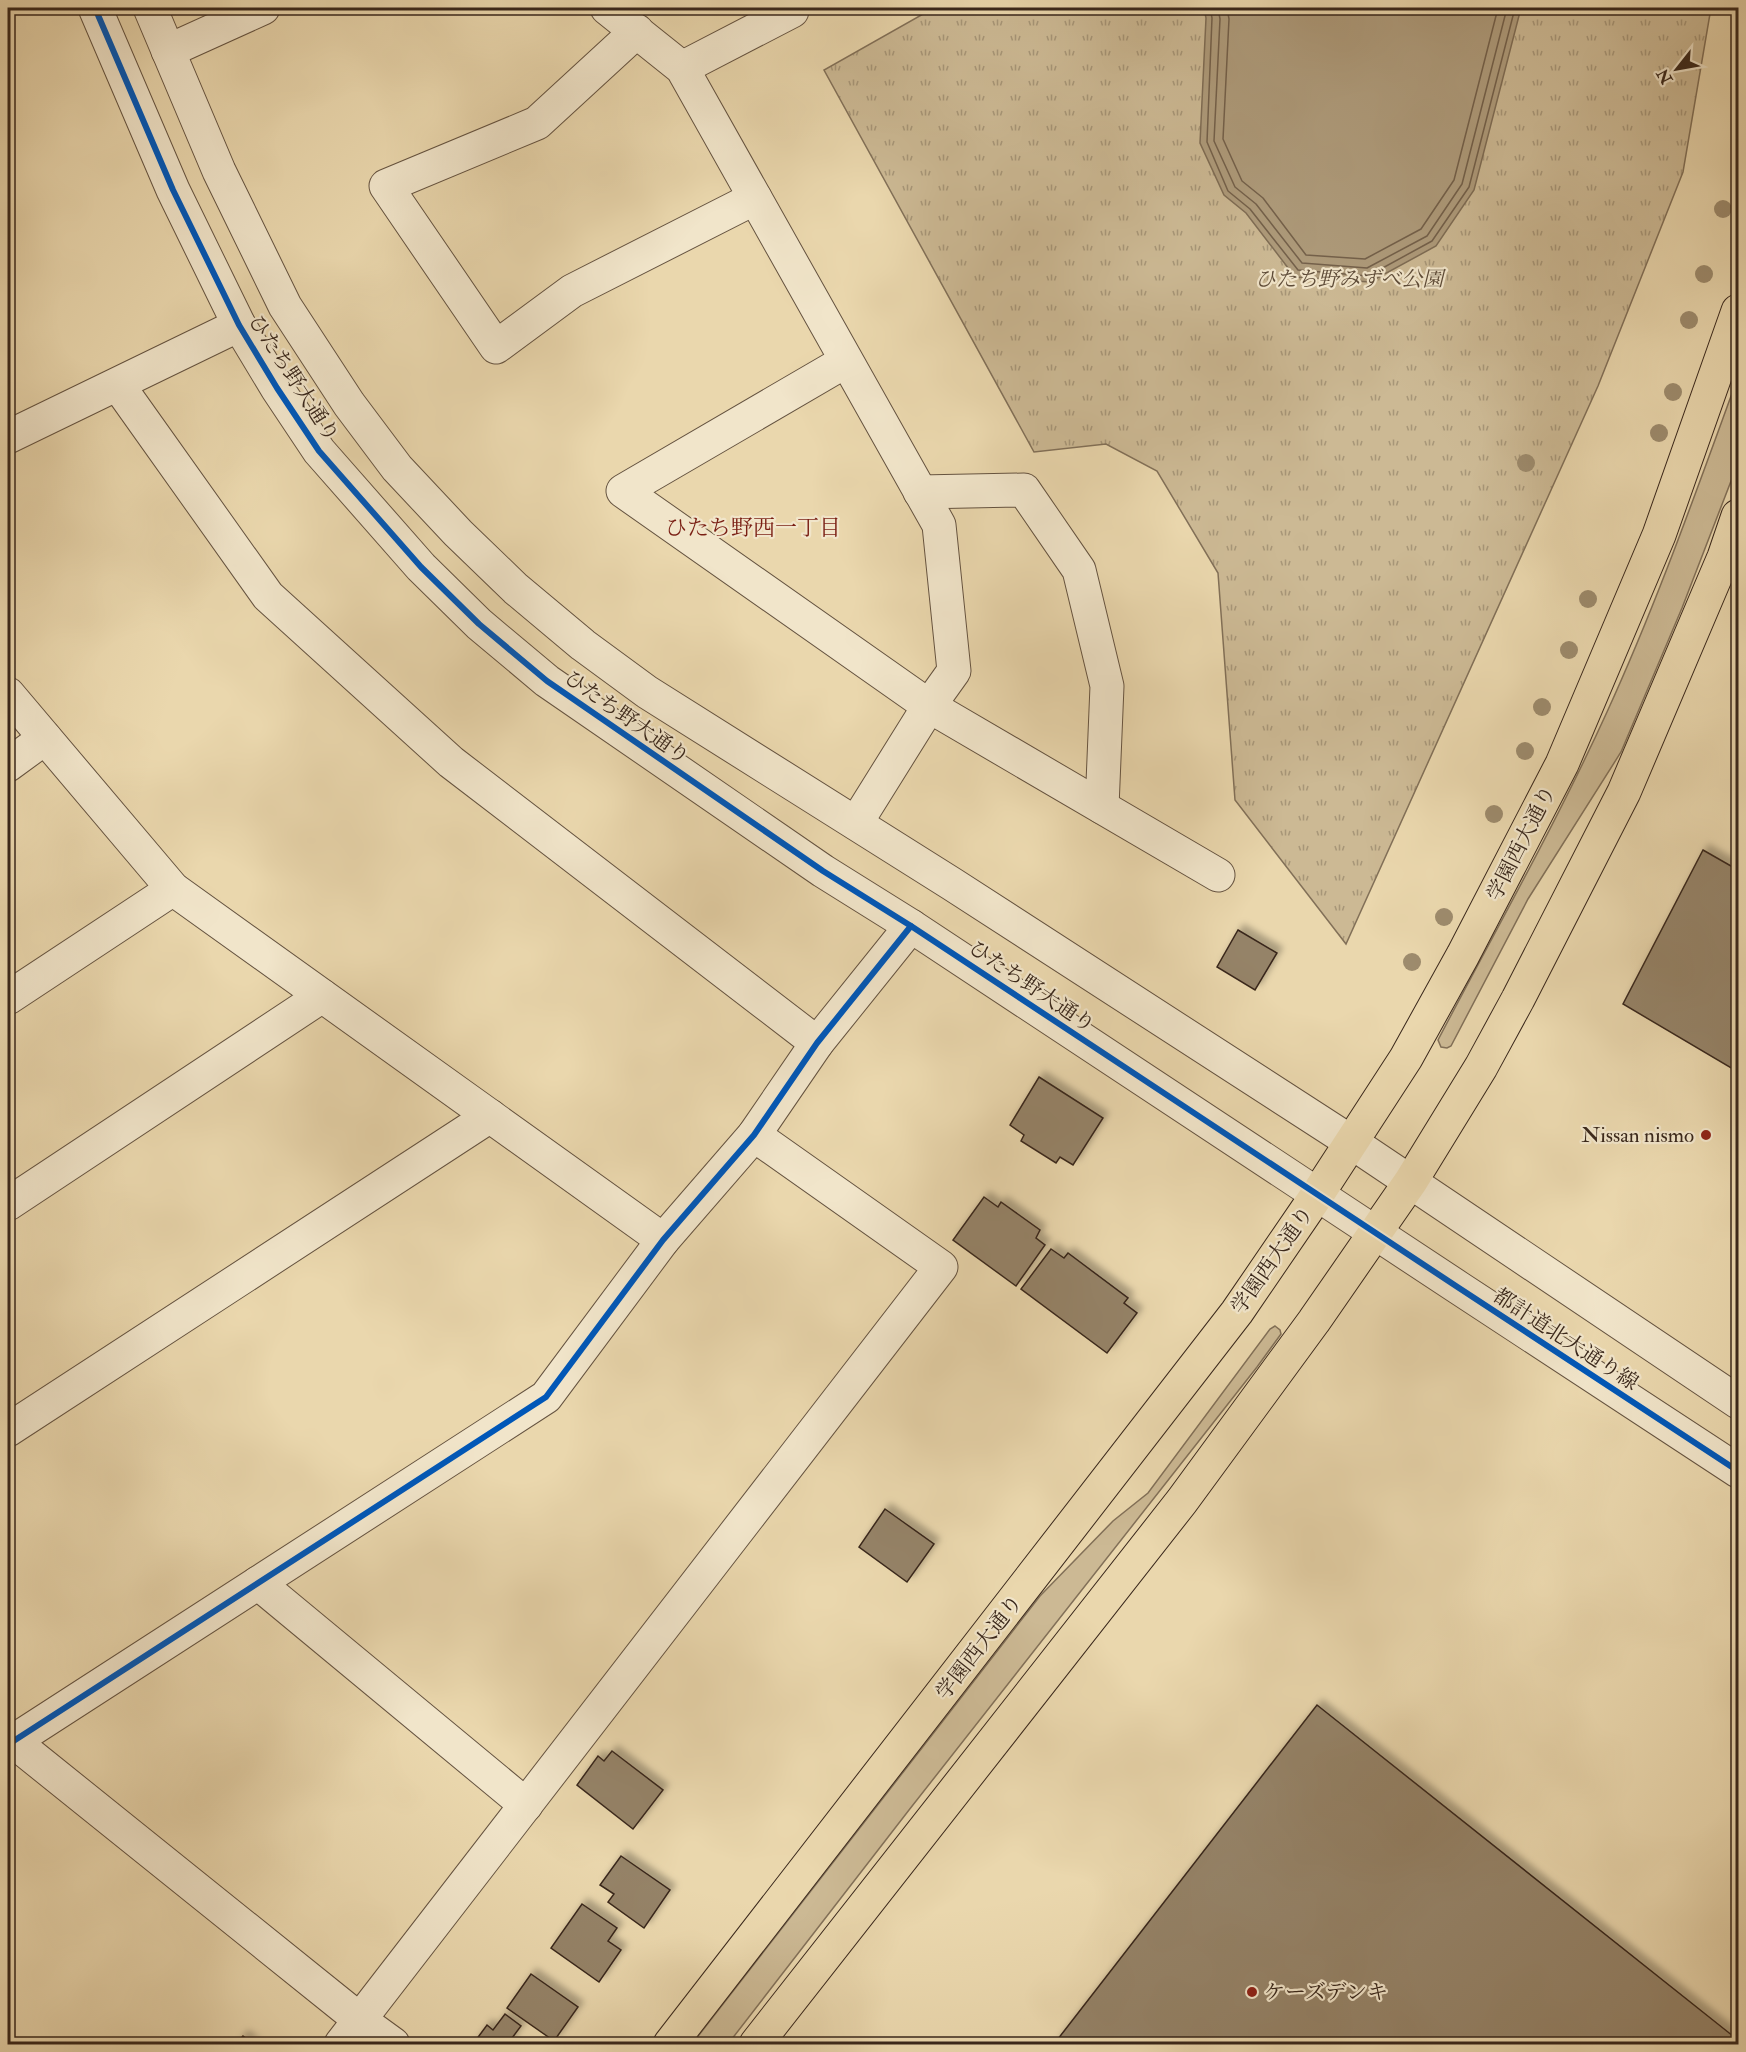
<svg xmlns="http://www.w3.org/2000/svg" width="1746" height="2052" font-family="'IM FELL Double Pica','Noto Serif JP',serif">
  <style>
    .green { fill: #ccb994; stroke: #827058; stroke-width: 1.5 }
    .park { fill: url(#park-tufts); stroke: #827058; stroke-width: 1.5 }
    .water { fill: #ae9b7b; stroke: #7f6d55; stroke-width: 1.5 }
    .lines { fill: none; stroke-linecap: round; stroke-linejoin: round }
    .shore { stroke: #74614b; stroke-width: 1.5 }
    .building { fill: #958367; stroke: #39271b; stroke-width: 1.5; filter: url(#shadow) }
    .minor-casing { stroke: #655340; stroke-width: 35 }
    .major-casing { stroke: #39271b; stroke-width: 35 }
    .minor { stroke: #f1e5ca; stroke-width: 33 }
    .major { stroke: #ead7ad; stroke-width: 33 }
    .cycleway-casing { stroke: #f1e5ca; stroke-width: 10 }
    .cycleway { stroke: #0057b8; stroke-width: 6 }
    .tree { fill: #9d8b6d }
    .poi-dot { fill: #8f2418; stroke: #f1e5ca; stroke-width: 2 }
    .labels { text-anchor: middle; stroke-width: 4.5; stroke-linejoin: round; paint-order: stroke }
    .park-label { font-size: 21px; font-style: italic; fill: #5e4c39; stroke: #f1e5ca }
    .street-label { font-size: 21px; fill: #39271b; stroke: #f1e5ca }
    .poi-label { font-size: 21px; fill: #39271b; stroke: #f1e5ca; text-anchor: end }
    .neighbourhood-label { font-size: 22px; fill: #7a1f14; stroke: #f1e5ca }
  </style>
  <defs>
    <pattern id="park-tufts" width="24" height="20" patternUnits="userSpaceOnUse" patternTransform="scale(1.5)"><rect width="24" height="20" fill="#ccb994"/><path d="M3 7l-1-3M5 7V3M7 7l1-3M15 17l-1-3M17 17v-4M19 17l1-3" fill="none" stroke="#a79678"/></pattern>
    <filter id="shadow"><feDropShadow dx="5.5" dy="-5.5" stdDeviation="3" flood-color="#0004"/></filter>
  </defs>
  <rect width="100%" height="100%" fill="#ead7ad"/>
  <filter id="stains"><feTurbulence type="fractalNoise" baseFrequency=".00333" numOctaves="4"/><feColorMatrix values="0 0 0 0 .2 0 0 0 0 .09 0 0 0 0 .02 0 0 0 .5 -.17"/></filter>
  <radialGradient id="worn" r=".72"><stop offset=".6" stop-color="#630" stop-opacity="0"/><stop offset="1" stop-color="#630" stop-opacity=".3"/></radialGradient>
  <g class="green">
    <path d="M1738 377V463L1682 608 1621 752 1528 899 1451 1046 1447 1048 1441 1047 1438 1040C1495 931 1556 824 1607 712 1657 603 1697 489 1738 377Z"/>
    <polygon points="1275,1326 1280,1330 1281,1334 1257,1367 909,1810 728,2044 692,2044 1040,1596 1113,1521 1148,1493 1270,1329"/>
  </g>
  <polygon class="park" points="922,8 1711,8 1683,172 1598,386 1346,944 1235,800 1218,573 1157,471 1106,444 1034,452 824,70 925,13"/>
  <polygon class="water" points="1204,8 1521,8 1474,190 1436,246 1370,282 1295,277 1246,213 1224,195 1200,143 1206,18"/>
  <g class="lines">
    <g class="shore">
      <polyline points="1210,8 1212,18 1207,142 1228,191 1250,209 1298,270 1368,276 1432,241 1469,187 1515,8"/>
      <polyline points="1218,8 1220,19 1214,141 1235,187 1256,204 1302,263 1367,268 1427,236 1462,184 1507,8"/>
      <polyline points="1227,8 1229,19 1223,139 1242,181 1263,198 1306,255 1365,259 1421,229 1454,180 1498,8"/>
    </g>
  </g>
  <g class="building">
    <polygon points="1703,850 1738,870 1738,1072 1623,1004"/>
    <polygon points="1238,930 1277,953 1255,990 1217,967"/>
    <polygon points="1039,1077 1103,1118 1073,1165 1060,1157 1056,1163 1021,1141 1024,1135 1010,1125"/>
    <polygon points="984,1197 998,1207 1001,1202 1040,1230 1036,1238 1045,1245 1016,1286 953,1240"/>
    <polygon points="1051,1249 1064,1258 1068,1253 1128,1298 1124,1303 1137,1313 1107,1353 1021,1289"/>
    <polygon points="885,1509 934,1544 907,1582 859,1547"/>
    <polygon points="1317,1705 1738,2040 1738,2044 1054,2044"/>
    <polygon points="612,1751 663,1790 633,1829 577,1785 598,1756 604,1761"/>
    <polygon points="621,1856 670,1890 644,1928 608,1902 614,1894 600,1885"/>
    <polygon points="582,1904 617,1928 608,1941 621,1950 599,1982 551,1948"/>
    <polygon points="531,1974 578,2007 554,2041 507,2008"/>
    <polygon points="505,2014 521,2026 509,2042 513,2044 473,2044 487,2025 493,2030"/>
    <polygon points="243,2036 254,2044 236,2044"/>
  </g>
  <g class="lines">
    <defs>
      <g id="minor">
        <polyline points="95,8 173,190 239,325 277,388 319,451 421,567 479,624 547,681 823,871 911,926 1459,1288 1738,1471"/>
        <polyline points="150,8 219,171 285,306 349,404 397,468 458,533 516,589 583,645 647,692 952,884 1351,1142 1738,1402"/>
        <polyline points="607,8 682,68 939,525 954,671 929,706 856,823"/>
        <polyline points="637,31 537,123 386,186 496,347 572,291 755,198"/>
        <polyline points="168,51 263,8"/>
        <polyline points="682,68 792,11 791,8"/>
        <polyline points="846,361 623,491 929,706 1218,875"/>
        <polyline points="118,385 268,596 451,762 817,1043"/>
        <polyline points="8,437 239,325"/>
        <polyline points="920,492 1024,490 1079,570 1107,686 1102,807"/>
        <polyline points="8,694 173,889 663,1240"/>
        <polyline points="8,765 45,738"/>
        <polyline points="8,998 173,889"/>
        <polyline points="8,1204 322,996"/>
        <polyline points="8,1430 490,1116"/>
        <polyline points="258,1583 526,1805"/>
        <polyline points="8,1737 360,2020 393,2044"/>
        <polyline points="12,1742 546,1397 663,1240 754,1135 817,1043 911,926"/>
        <polyline points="341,2044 941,1267 754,1135"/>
      </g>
      <g id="major">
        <polyline points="670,2044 1237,1312 1317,1195 1406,1058 1463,955 1562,764 1659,535 1738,311"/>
        <polyline points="756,2044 1182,1501 1314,1321 1411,1181 1481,1067 1518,999 1624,792 1724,557 1738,516"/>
      </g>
    </defs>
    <use href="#minor" class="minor-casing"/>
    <use href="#major" class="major-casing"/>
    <use href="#minor" class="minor"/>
    <use href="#major" class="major"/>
    <defs>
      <g id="cycleway">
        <polyline points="95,8 173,190 239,325 277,388 319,451 421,567 479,624 547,681 823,871 911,926 1459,1288 1738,1471"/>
        <polyline points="12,1742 546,1397 663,1240 754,1135 817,1043 911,926"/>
      </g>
    </defs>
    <use href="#cycleway" class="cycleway-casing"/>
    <use href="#cycleway" class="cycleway"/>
  </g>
  <g class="tree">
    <circle cx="1723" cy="209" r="9"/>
    <circle cx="1704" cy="274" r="9"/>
    <circle cx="1689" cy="320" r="9"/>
    <circle cx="1673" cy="392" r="9"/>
    <circle cx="1659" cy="433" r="9"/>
    <circle cx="1526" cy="463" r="9"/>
    <circle cx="1588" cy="599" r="9"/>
    <circle cx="1569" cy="650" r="9"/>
    <circle cx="1542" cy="707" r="9"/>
    <circle cx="1525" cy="751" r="9"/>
    <circle cx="1494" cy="814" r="9"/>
    <circle cx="1444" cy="917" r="9"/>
    <circle cx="1412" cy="962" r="9"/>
  </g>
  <g class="poi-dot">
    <circle cx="1706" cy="1135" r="6"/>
    <circle cx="1252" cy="1992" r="6"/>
  </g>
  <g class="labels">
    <g class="park-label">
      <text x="1349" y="286">ひたち野みずべ公園</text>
    </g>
    <g class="street-label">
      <text transform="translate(294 378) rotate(57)" y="7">ひたち野大通り</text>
      <text transform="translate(627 717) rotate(35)" y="7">ひたち野大通り</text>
      <text transform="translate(1521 843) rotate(-63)" y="7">学園西大通り</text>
      <text transform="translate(1032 986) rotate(34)" y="7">ひたち野大通り</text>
      <text transform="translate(1272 1260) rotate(-55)" y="7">学園西大通り</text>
      <text transform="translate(1566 1339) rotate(33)" y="7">都計道北大通り線</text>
      <text transform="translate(979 1647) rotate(-52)" y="7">学園西大通り</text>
    </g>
    <g class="poi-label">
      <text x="1694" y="1142">Nissan nismo</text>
      <text x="1264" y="1999" text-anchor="start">ケーズデンキ</text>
    </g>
    <g class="neighbourhood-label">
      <text x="753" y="535">ひたち野西一丁目</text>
    </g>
  </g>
  <rect width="1746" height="2052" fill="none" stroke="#ead7ad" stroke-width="30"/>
  <rect x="9" y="9" width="1728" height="2034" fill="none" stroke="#39271b" stroke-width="3"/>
  <rect x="15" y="15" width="1716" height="2022" fill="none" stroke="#39271b" stroke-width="1.5"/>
  <g transform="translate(1677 69) rotate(239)" stroke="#f1e5ca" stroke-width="4.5" paint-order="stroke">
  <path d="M0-4.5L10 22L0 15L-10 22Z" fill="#39271b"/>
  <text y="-9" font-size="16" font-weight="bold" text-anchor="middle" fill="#39271b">N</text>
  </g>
  <rect width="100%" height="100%" filter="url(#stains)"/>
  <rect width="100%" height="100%" fill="url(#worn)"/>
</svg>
